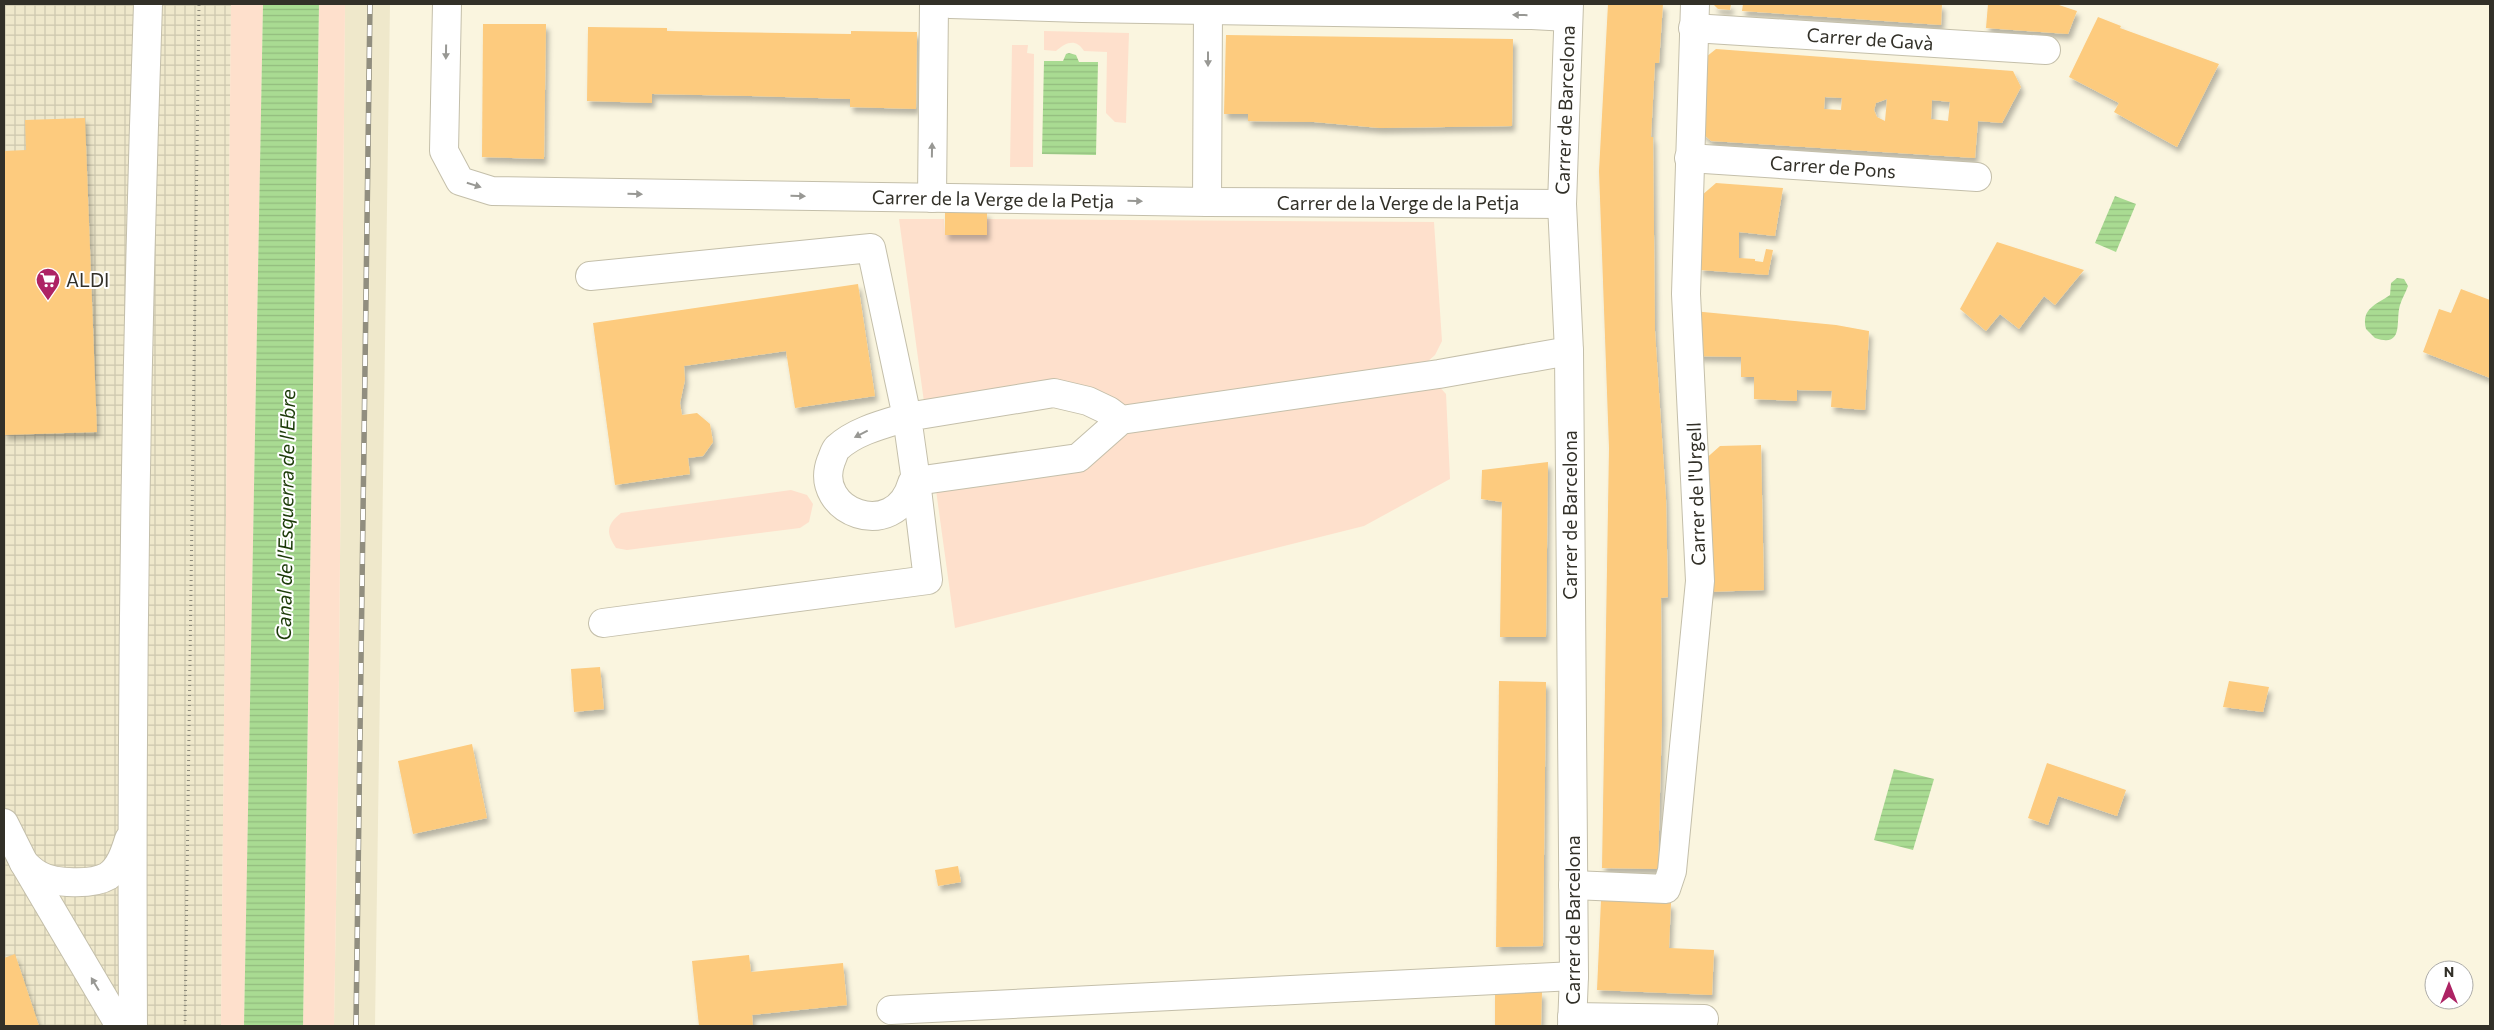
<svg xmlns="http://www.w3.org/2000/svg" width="2494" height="1030" font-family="Commissioner,sans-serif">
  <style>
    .built { fill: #efe8cb }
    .industrial { fill: url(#industrial-grid) }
    .green { fill: #fee0cc }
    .water { fill: url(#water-rules) }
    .building { fill: #fdcb7e; fill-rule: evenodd; filter: url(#shadow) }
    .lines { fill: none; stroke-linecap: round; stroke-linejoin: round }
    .minor-casing { stroke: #c4bfaa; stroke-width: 30 }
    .path { stroke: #8c897a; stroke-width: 3; stroke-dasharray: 1 4; stroke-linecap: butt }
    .minor { stroke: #fff; stroke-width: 28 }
    .rail-casing { stroke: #918e7f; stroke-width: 5.5 }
    .rail { stroke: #fff; stroke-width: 4; stroke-dasharray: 11; stroke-linecap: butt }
    .oneway { fill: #989894 }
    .labels { text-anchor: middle; stroke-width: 4; stroke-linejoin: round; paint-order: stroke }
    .street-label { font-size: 19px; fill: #323028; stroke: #fff }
    .poi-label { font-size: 19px; fill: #323028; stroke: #fff; text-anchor: start }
    .water-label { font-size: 20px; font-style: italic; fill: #1c3b08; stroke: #fff }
  </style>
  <defs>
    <pattern id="industrial-grid" width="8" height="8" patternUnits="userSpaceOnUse" patternTransform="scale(1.25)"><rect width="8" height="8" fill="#efe8cb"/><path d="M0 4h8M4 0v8" fill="none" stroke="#cdc7ae"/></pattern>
    <pattern id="water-rules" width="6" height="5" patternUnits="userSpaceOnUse" patternTransform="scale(1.25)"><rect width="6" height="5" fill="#a9db92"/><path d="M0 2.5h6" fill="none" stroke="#92bc7e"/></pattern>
    <filter id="shadow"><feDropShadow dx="3" dy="5.5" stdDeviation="2.5" flood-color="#0004"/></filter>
  </defs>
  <rect width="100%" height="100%" fill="#faf5df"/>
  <polygon class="built" points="345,4 390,4 375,1026 334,1026 338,782"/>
  <polygon class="industrial" points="4,4 231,4 221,1026 4,1026"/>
  <g class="green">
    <polygon points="231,4 263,4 244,1026 221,1026"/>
    <polygon points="319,4 345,4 338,782 334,1026 303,1026"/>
    <path d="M1044 31 1129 33 1126 123 1115 122 1106 113 1107 52 1084 51C1076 38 1066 42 1056 51L1044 50Z"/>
    <polygon points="1012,45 1028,45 1027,53 1034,54 1033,167 1010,167"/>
    <polygon points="899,219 944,219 945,235 987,235 987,219 1434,222 1442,341 1435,355 1426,363 1120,406 924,402"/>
    <polygon points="1436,383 1446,394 1450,479 1364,526 955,628 936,490 1123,433"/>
    <path d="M791 490 807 495 813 504 809 522 800 528 627 550 616 548C606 533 606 525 621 513Z"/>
  </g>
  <g class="water">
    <polygon points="263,4 319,4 303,1026 244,1026"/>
    <polygon points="1069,53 1076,55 1079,62 1098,62 1096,155 1042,154 1044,61 1063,61 1066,54"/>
    <polygon points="2115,196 2136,204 2116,252 2095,243"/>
    <path d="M2397 278 2404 279 2408 286C2406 292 2402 298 2400 305 2395 321 2405 348 2375 338L2366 329C2361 308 2376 305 2390 295L2391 283Z"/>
    <polygon points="1894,769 1934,779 1913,850 1874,840"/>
  </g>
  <g class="building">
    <polygon points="1608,4 1663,4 1659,63 1655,63 1651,137 1653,137 1655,331 1666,499 1668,597 1661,598 1662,719 1658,869 1602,868 1609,448 1599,171"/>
    <polygon points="1713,4 1731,4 1730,10 1718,9"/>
    <polygon points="1743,4 1942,4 1941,25 1742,11"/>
    <polygon points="1988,4 2056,4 2077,11 2068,34 1986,28"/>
    <polygon points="2098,17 2121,26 2120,28 2219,64 2177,147 2114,112 2119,103 2069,77"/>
    <polygon points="483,24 546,24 544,159 482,157"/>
    <polygon points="588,27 667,28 667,31 719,32 851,34 851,31 917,32 916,109 850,107 850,99 751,96 652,94 652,103 587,101"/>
    <polygon points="1226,35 1513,39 1512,126 1380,128 1314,122 1248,121 1248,114 1224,114"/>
    <path d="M1716 49 2013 71 2021 87 2002 123 1978 121 1975 158 1711 141 1701 132 1706 57ZM1825 97 1842 98 1841 110 1824 109ZM1887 99 1885 121 1877 117 1874 110 1876 103ZM1932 100 1950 102 1948 121 1931 119Z"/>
    <polygon points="85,118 97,432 4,435 4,151 26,150 25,120"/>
    <polygon points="1716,183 1783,188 1775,236 1739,232 1739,258 1755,259 1755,261 1763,262 1766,249 1773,250 1768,275 1700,270 1701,196"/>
    <rect x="945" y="212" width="42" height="23"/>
    <polygon points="1997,242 2084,270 2055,305 2044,296 2019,329 2000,314 1986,331 1960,309"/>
    <polygon points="858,284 875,396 795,408 786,351 684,366 685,380 680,403 682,415 697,413 710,424 713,442 703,456 688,458 690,474 615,485 593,323"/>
    <polygon points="2461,289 2490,300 2490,378 2423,352 2439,309 2451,313"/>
    <polygon points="1693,311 1836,325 1869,331 1865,410 1831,407 1832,391 1797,390 1797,401 1754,399 1754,377 1741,377 1741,357 1691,356"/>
    <polygon points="1761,445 1764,590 1706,592 1702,462 1720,446"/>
    <polygon points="1548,462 1546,637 1500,637 1502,502 1481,499 1482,470"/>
    <polygon points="600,667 604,709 574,712 571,669"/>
    <polygon points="1499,681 1546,682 1543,946 1496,947"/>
    <polygon points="2229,681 2269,687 2263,712 2223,707"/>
    <polygon points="472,744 487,818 413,834 398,761"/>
    <polygon points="2047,763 2126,790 2117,816 2058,796 2048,825 2028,818"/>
    <polygon points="958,866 961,882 938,886 935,870"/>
    <polygon points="1601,900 1671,903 1669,948 1714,950 1712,995 1597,990"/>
    <polygon points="15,954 39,1026 4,1026 4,958"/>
    <polygon points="749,955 751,972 843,963 847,1005 752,1015 753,1026 699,1026 692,961"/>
    <polygon points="1542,992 1541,1026 1495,1026 1495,993"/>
  </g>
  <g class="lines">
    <defs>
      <g id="minor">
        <polyline points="447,4 444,151 460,181 492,191 1207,202 1562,204"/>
        <polyline points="950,4 1082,8 1532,15 1568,17"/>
        <polyline points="1569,4 1562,204 1569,351 1574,976 1572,1026"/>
        <polyline points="1693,28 2046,50"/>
        <polyline points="1689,158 1977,177"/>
        <polyline points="932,198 934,4"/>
        <polyline points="1207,202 1208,10"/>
        <path d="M590 276 871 248 907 417C884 424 855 431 837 448 834 451 833 457 831 461 812 512 895 543 912 483L916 481"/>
        <polyline points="1121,420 1078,458 916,481 907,417 1054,393 1088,401 1109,411 1121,420 1439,374 1569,351"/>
        <polyline points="603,623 928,580 916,481"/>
        <polyline points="4,823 24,863 120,1026"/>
        <path d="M24 863C28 867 33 872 39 875 54 884 93 885 108 876 120 868 125 852 129 839"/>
        <polyline points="1573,885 1666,889 1672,871 1700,581 1686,294 1695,4"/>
        <polyline points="891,1010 1574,976"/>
        <polyline points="1572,1017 1704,1019"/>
        <path d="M133 1026C131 685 136 344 148 4"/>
      </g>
    </defs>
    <use href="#minor" class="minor-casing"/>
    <polyline class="path" points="185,1026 199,4"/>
    <use href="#minor" class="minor"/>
    <defs>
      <polyline id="rail" points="356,1026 370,4"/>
    </defs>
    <use href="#rail" class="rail-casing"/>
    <use href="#rail" class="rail"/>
  </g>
  <defs><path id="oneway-solid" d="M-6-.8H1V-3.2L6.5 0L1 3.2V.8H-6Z" transform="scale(1.25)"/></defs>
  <g class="oneway">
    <use href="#oneway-solid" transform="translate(1520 15) rotate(-179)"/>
    <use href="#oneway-solid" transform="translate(446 52) rotate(91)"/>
    <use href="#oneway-solid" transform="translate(1208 59) rotate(90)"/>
    <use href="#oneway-solid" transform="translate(932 150) rotate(-89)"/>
    <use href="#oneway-solid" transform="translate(474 185) rotate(17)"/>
    <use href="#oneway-solid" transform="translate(635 194) rotate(1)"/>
    <use href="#oneway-solid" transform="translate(798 196) rotate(1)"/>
    <use href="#oneway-solid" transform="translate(1135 201) rotate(1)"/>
    <use href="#oneway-solid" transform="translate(861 434) rotate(153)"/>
    <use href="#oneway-solid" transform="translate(95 984) rotate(-121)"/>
  </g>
  <defs>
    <symbol id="supermarket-pin" viewBox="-11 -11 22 30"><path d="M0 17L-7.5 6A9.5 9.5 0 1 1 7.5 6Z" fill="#ad2364" stroke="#fff"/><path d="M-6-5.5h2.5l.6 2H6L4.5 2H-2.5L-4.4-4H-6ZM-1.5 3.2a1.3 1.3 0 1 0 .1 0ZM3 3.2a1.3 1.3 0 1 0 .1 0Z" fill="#fff"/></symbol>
  </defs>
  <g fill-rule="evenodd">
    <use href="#supermarket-pin" x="34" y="266" width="28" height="38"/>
  </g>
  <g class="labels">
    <g class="street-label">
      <text transform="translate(1870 39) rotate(4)" y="7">Carrer de Gavà</text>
      <text transform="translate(1565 110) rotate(-88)" y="7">Carrer de Barcelona</text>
      <text transform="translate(1833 167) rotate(4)" y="7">Carrer de Pons</text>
      <text transform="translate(993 199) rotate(1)" y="7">Carrer de la Verge de la Petja</text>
      <text x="1398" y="210">Carrer de la Verge de la Petja</text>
      <text transform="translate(1696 494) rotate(-92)" y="7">Carrer de l'Urgell</text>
      <text transform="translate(1570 515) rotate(-90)" y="7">Carrer de Barcelona</text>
      <text transform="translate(1573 920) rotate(-90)" y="7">Carrer de Barcelona</text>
    </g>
    <g class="poi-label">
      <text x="66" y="287">ALDI</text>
    </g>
    <g class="water-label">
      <text transform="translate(286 515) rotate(-89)" y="7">Canal de l'Esquerra de l'Ebre</text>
    </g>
  </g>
  <rect width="2494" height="1030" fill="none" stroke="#323028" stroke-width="10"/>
  <g transform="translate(2449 985)"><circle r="24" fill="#ffffff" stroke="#adaca9"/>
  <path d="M0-4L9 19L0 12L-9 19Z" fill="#ad2364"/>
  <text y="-8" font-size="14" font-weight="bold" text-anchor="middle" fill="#323028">N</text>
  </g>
</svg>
